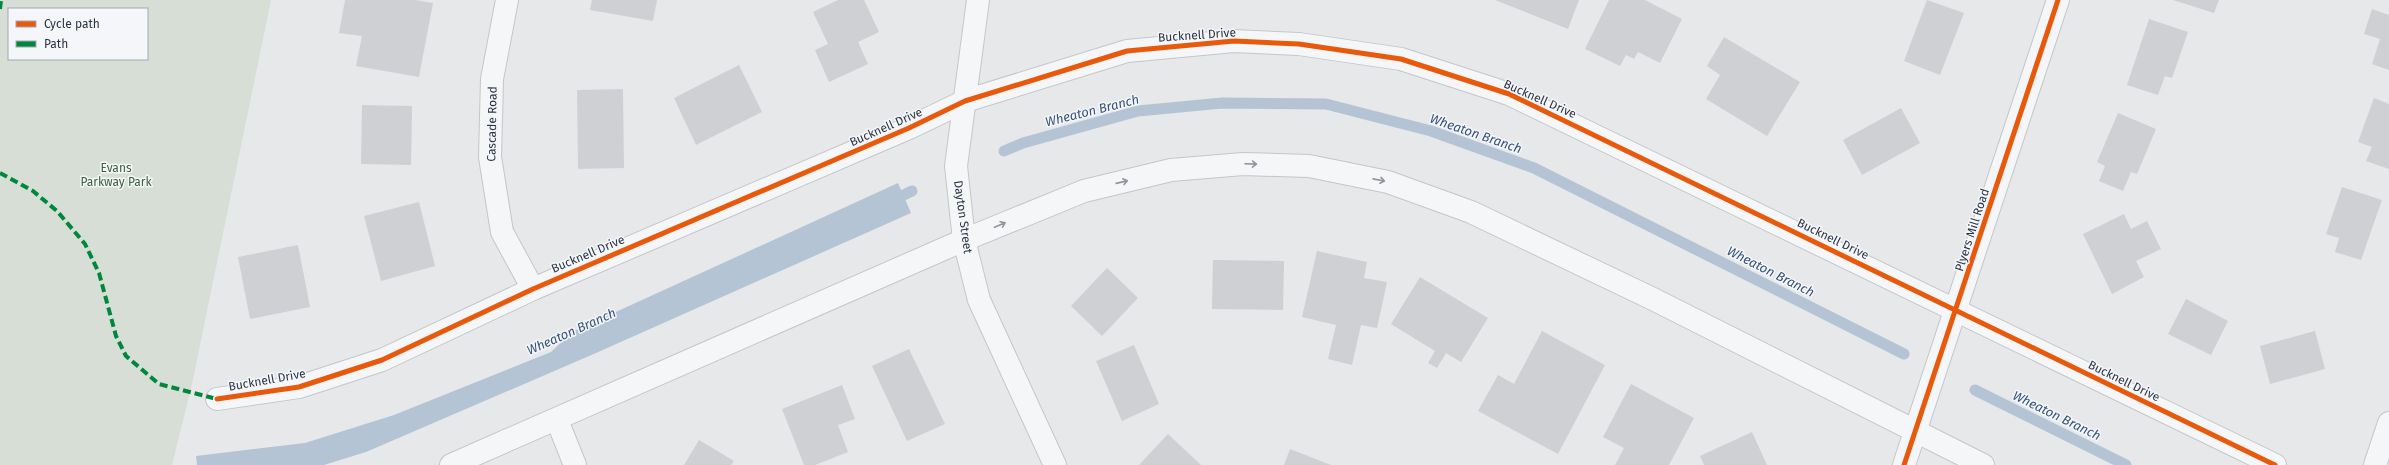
<svg xmlns="http://www.w3.org/2000/svg" width="2389" height="465" font-family="'Fira Sans',sans-serif">
  <style>
    .green { fill: #d6ded6; fill-rule: evenodd }
    .water { fill: #b4c4d5 }
    .lines { fill: none; stroke-linecap: round; stroke-linejoin: round }
    .stream { stroke: #b4c4d5; stroke-width: 11 }
    .building { fill: #ced0d3 }
    .minor-casing { stroke: #c4c6c8; stroke-width: 24 }
    .minor { stroke: #f5f6f7; stroke-width: 22 }
    .quiet { stroke: #00873e; stroke-width: 4; stroke-dasharray: 8 4; stroke-linecap: butt }
    .cycleway-casing { stroke: #f4f6f9; stroke-width: 8 }
    .cycleway { stroke: #e8590c; stroke-width: 5 }
    .oneway { stroke: #90959e }
    .labels { text-anchor: middle; stroke-width: 3; stroke-linejoin: round; paint-order: stroke }
    .street-label { font-size: 12px; fill: #2b3445; stroke: #f4f6f9 }
    .park-label { font-size: 12px; fill: #3f6138; stroke: #f4f6f9 }
    .water-label { font-size: 13px; font-style: italic; fill: #34527a; stroke: #f4f6f9 }
  </style>
  <rect width="100%" height="100%" fill="#e6e8ea"/>
  <path class="green" d="M0 0H271L192 384 172 465H0ZM9 9H147V59H9Z"/>
  <polygon class="water" points="898,183 911,213 596,353 366,452 324,465 197,465 196,456 305,443 394,415 551,352 572,332"/>
  <g class="lines">
    <g class="stream">
      <polyline points="1004,151 1023,143 1138,111 1222,103 1326,104 1431,131 1534,168 1904,354"/>
      <polyline points="891,201 912,191"/>
      <polyline points="1975,390 2126,465"/>
    </g>
  </g>
  <g class="building">
    <polygon points="345,0 415,0 433,3 419,77 356,66 362,36 339,33"/>
    <polygon points="592,0 657,0 653,21 590,10"/>
    <polygon points="838,0 864,0 879,32 858,42 868,64 829,82 815,50 828,44 813,12"/>
    <polygon points="1495,0 1579,0 1568,29"/>
    <polygon points="1609,0 1645,0 1682,19 1660,63 1638,52 1634,59 1626,55 1620,66 1585,49"/>
    <polygon points="1927,0 1964,13 1940,75 1904,61"/>
    <polygon points="2173,0 2219,0 2214,13"/>
    <polygon points="2372,9 2389,15 2389,70 2372,64 2380,39 2364,34"/>
    <polygon points="2149,19 2188,32 2172,78 2165,76 2158,95 2127,85"/>
    <polygon points="1724,37 1800,82 1767,136 1706,99 1720,75 1707,66"/>
    <polygon points="739,65 762,112 696,145 674,98"/>
    <polygon points="623,89 624,168 578,169 577,90"/>
    <polygon points="2374,98 2389,104 2389,169 2366,161 2372,147 2358,142"/>
    <polygon points="362,105 412,106 411,165 361,164"/>
    <polygon points="1901,108 1920,143 1862,175 1843,140"/>
    <polygon points="2118,113 2156,129 2137,174 2131,172 2123,191 2099,181 2105,166 2097,162"/>
    <polygon points="2342,187 2382,200 2361,260 2335,252 2339,238 2326,234"/>
    <polygon points="419,202 435,266 381,281 364,216"/>
    <polygon points="2124,214 2131,229 2147,221 2161,249 2136,261 2144,277 2112,294 2083,234"/>
    <polygon points="298,245 310,307 250,319 238,257"/>
    <polygon points="1317,251 1367,262 1364,278 1387,282 1377,328 1361,325 1352,365 1328,359 1336,325 1302,317"/>
    <polygon points="1213,260 1284,261 1283,310 1212,309"/>
    <polygon points="1107,268 1138,298 1102,336 1071,306"/>
    <polygon points="1420,277 1488,318 1461,362 1446,353 1437,368 1428,363 1435,351 1391,324"/>
    <polygon points="2186,299 2228,321 2211,355 2168,334"/>
    <polygon points="1542,331 1605,365 1558,454 1478,411 1498,375 1514,384"/>
    <polygon points="2315,331 2325,369 2270,384 2260,346"/>
    <polygon points="1134,345 1159,404 1122,421 1096,361"/>
    <polygon points="909,349 945,424 907,441 872,366"/>
    <polygon points="1631,384 1694,418 1669,465 1615,465 1624,448 1603,437"/>
    <polygon points="842,385 855,419 838,425 848,452 815,465 804,465 782,409"/>
    <polygon points="1752,432 1767,465 1704,465 1700,456"/>
    <polygon points="1168,434 1201,465 1139,465"/>
    <polygon points="699,440 734,461 731,465 684,465"/>
    <polygon points="1290,449 1331,465 1284,465"/>
  </g>
  <g class="lines">
    <defs>
      <g id="minor">
        <polyline points="507,0 492,79 490,157 502,232 533,289"/>
        <polyline points="978,0 956,166 964,240 979,300 1055,465"/>
        <polyline points="217,399 299,387 382,360 533,289 909,128 965,101 1127,51 1234,41 1299,44 1401,59 1509,94 2275,465"/>
        <polyline points="557,420 575,465"/>
        <polyline points="451,465 964,240 1084,191 1171,170 1243,164 1309,166 1388,182 1471,212 1651,298 1983,465"/>
        <polyline points="1904,465 2058,0"/>
        <polyline points="2375,465 2389,423"/>
      </g>
    </defs>
    <use href="#minor" class="minor-casing"/>
    <use href="#minor" class="minor"/>
    <g class="quiet">
      <polyline points="0,9 1,0"/>
      <polyline points="0,173 33,191 57,211 85,244 99,273 116,336 126,356 159,384 217,399"/>
    </g>
    <defs>
      <g id="cycleway">
        <polyline points="217,399 299,387 382,360 533,289 909,128 965,101 1127,51 1234,41 1299,44 1401,59 1509,94 2275,465"/>
        <polyline points="1904,465 2058,0"/>
      </g>
    </defs>
    <use href="#cycleway" class="cycleway-casing"/>
    <use href="#cycleway" class="cycleway"/>
  </g>
  <defs><path id="oneway-shaft" d="M-6 0H5M1.5-3L5.5 0L1.5 3" fill="none" stroke-width="1.6" stroke-linecap="round" stroke-linejoin="round"/></defs>
  <g class="oneway">
    <use href="#oneway-shaft" transform="translate(1251 164) rotate(2)"/>
    <use href="#oneway-shaft" transform="translate(1379 180) rotate(11)"/>
    <use href="#oneway-shaft" transform="translate(1122 182) rotate(-13)"/>
    <use href="#oneway-shaft" transform="translate(1000 225) rotate(-23)"/>
  </g>
  <g class="labels">
    <g class="street-label">
      <text transform="translate(1197 35) rotate(-4)" y="4">Bucknell Drive</text>
      <text transform="translate(1540 99) rotate(24)" y="4">Bucknell Drive</text>
      <text transform="translate(492 124) rotate(-89)" y="4">Cascade Road</text>
      <text transform="translate(886 127) rotate(-24)" y="4">Bucknell Drive</text>
      <text transform="translate(963 217) rotate(82)" y="4">Dayton Street</text>
      <text transform="translate(1972 230) rotate(-72)" y="4">Plyers Mill Road</text>
      <text transform="translate(1833 239) rotate(26)" y="4">Bucknell Drive</text>
      <text transform="translate(588 254) rotate(-23)" y="4">Bucknell Drive</text>
      <text transform="translate(267 380) rotate(-10)" y="4">Bucknell Drive</text>
      <text transform="translate(2124 381) rotate(26)" y="4">Bucknell Drive</text>
    </g>
    <g class="park-label">
      <text x="116" y="172">Evans<tspan x="116" dy="14">Parkway Park</tspan></text>
    </g>
    <g class="water-label">
      <text transform="translate(1092 110) rotate(-14)" y="5">Wheaton Branch</text>
      <text transform="translate(1476 133) rotate(19)" y="5">Wheaton Branch</text>
      <text transform="translate(1771 271) rotate(27)" y="5">Wheaton Branch</text>
      <text transform="translate(571 331) rotate(-24)" y="5">Wheaton Branch</text>
      <text transform="translate(2057 415) rotate(26)" y="5">Wheaton Branch</text>
    </g>
  </g>
  <rect x="8" y="8" width="140" height="52" fill="#f4f6f9" stroke="#a4a8b1"/>
  <rect x="16" y="21" width="20" height="6" fill="#e8590c" stroke="#a4a8b1"/>
  <text x="44" y="28" font-size="12" fill="#2b3445">Cycle path</text>
  <rect x="16" y="41" width="20" height="6" fill="#00873e" stroke="#a4a8b1"/>
  <text x="44" y="48" font-size="12" fill="#2b3445">Path</text>
</svg>
